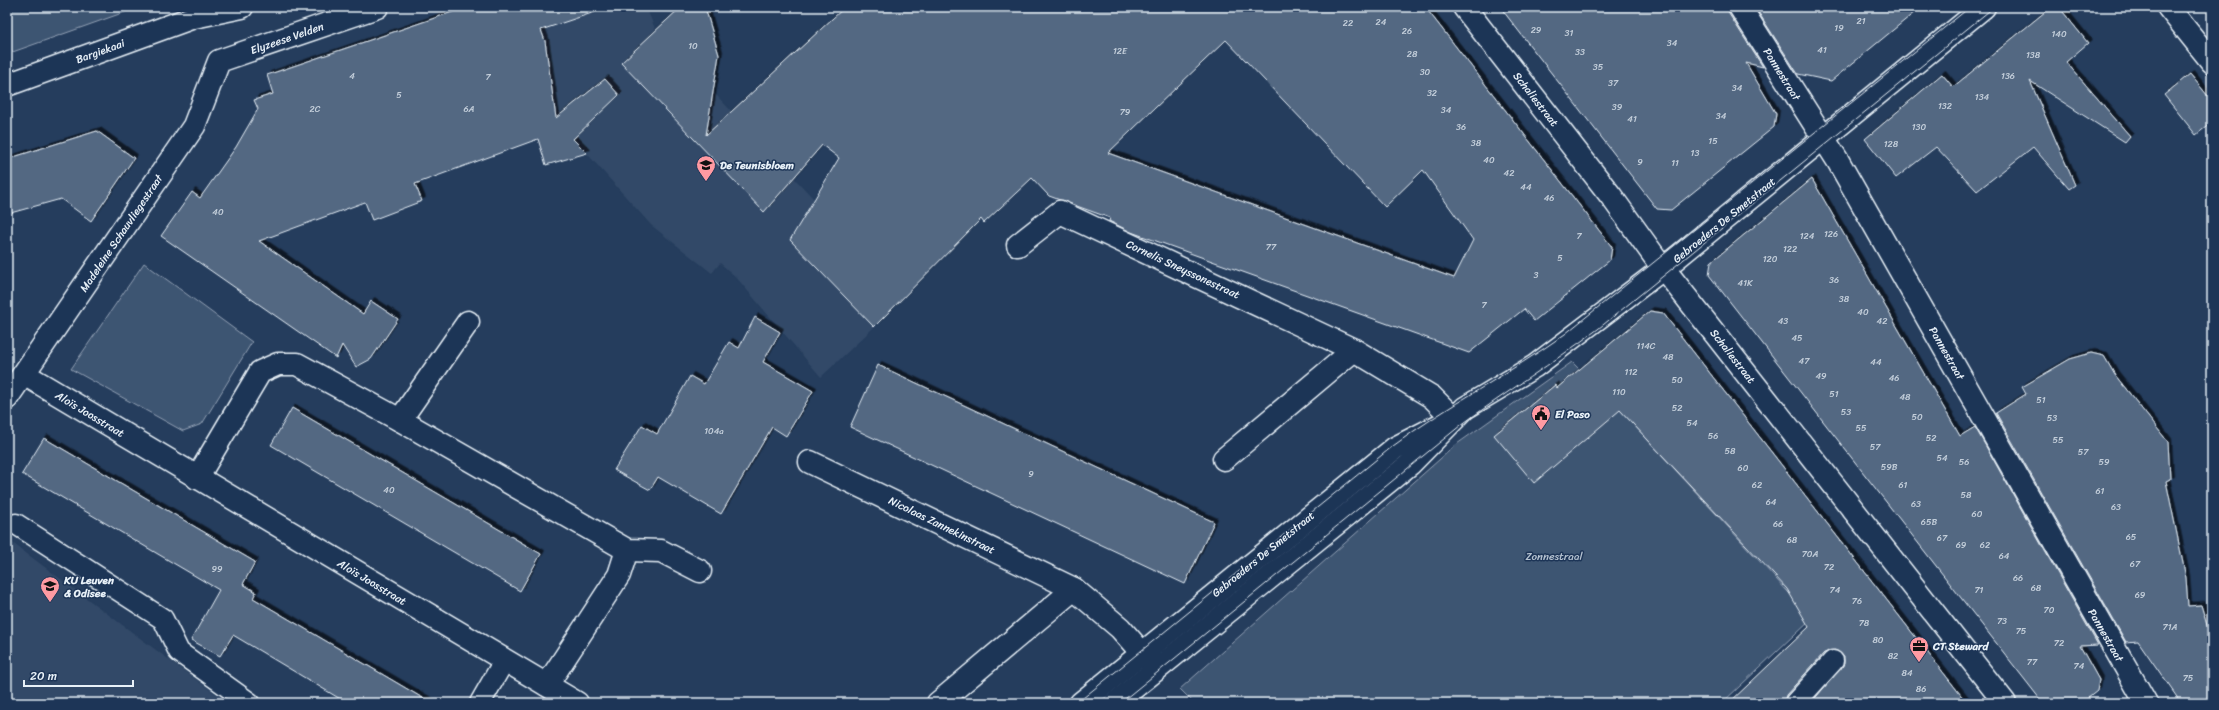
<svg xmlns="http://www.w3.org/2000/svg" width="2219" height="710" font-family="Sriracha,sans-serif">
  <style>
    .built { fill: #334a68 }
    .green { fill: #3e5472; stroke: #93a2b5 }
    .building { fill: #536782; stroke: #e8f1f8; fill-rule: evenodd; filter: url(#shadow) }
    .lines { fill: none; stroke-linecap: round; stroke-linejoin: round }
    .lane-casing { stroke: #e8f1f8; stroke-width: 23 }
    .street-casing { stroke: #e8f1f8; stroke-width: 25 }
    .secondary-casing { stroke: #e8f1f8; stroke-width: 25 }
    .lane { stroke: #1d3557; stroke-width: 20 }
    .street { stroke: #1d3557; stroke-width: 22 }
    .secondary { stroke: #1d3557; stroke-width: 22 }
    .tram { stroke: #e8f1f8; stroke-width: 1 }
    .labels { text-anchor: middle; stroke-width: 3; stroke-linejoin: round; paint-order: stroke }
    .number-label { font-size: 9px; fill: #c3ceda }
    .street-label { font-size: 11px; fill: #e8f1f8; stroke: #1d3557 }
    .poi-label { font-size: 11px; font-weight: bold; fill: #e8f1f8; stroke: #1d3557; text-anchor: start }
    .park-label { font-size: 11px; fill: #b5c2d0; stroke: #1d3557 }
  </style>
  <defs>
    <filter id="shadow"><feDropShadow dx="3.5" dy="-3.5" stdDeviation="0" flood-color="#0009"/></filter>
  </defs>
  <rect width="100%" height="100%" fill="#253d5d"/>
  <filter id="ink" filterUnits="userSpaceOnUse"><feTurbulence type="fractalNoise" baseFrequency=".025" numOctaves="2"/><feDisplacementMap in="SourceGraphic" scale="8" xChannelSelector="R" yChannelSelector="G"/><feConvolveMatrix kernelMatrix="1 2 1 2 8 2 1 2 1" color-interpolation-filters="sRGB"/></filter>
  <g filter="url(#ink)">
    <g class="built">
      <polygon points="533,7 646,7 656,31 906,297 821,377 736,277 720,263 712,273 651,225 556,119"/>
      <polygon points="7,539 180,668 228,703 7,703"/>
    </g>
    <g class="green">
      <polygon points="7,7 139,7 7,54"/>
      <polygon points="144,263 252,342 202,424 183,431 71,369"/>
      <polygon points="1572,362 1620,410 1812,618 1722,703 1194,703 1180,689 1457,444"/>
    </g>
    <g class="building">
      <polygon points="467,7 594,7 595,12 541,30 545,41 556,118 605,79 619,95 573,139 587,153 546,165 538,139 415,184 422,201 372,220 365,202 259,241 363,314 371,301 398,319 371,359 356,367 342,345 336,358 161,236 192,192 200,198 236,147 258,109 254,100 273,94 267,75"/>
      <path d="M681 7H705L719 55 706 135 845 7H1425L1612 247 1610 260 1534 321 1524 309 1469 353 1131 232 1109 221 1110 218 1049 196 1032 178 984 223 981 219 874 327 790 240 839 158 822 145 764 212 621 63ZM1226 40 1385 207 1423 170 1473 240 1454 278 1108 153Z"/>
      <polygon points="1500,7 1728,7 1729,14 1763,67 1746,63 1776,114 1774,127 1671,210 1657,209"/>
      <polygon points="1755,7 1921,7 1831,81 1798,74"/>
      <polygon points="2051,7 2059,7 2088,43 2066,62 2130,136 2125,142 2030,81 2075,185 2069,189 2033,147 1977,191 1936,147 1896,178 1865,139 1942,74 1953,87"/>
      <polygon points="2190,74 2212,101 2212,122 2196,135 2164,95"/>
      <polygon points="97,131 134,158 91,221 61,199 7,214 7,159"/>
      <polygon points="1812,179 1960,436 1975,427 2098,645 2080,646 2099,680 2097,691 2082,703 2043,703 1709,275 1711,262"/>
      <polygon points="1650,311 1663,313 1967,703 1811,703 1844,664 1844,657 1835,650 1824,653 1786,695 1784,703 1729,703 1809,627 1787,589 1620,410 1534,483 1494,435 1555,385 1557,388"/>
      <polygon points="755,317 780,332 763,362 813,391 786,436 772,427 721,514 658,477 650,490 614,470 642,425 657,434 690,376 704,384 729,342 739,348"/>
      <polygon points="2091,353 2104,356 2115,375 2168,442 2170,479 2166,481 2186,578 2188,606 2201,605 2212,642 2212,703 2181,703 2138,641 2126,642 1996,413 2026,394 2022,387 2070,359"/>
      <polygon points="878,365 1214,522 1185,584 850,427"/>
      <polygon points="292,408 541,554 520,591 271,445"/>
      <polygon points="44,438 255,562 243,584 256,592 253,598 431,703 347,703 233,635 220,656 191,640 219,590 22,474"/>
    </g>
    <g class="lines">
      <defs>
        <g id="lane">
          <polyline points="16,524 163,619 179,652 250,703"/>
          <polyline points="480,703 504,661"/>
          <polyline points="1795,703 1833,661"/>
        </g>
        <g id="street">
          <polyline points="1464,7 1611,196 1657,260 2005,703"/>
          <polyline points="1740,7 1838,161 2146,703"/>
          <polyline points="2168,7 2212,62"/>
          <polyline points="7,85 194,17 242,7"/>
          <polyline points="1018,245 1060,212 1354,350 1432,397 1454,419"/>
          <polyline points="24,374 577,703"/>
          <polyline points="7,398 194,126 219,61 377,7"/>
          <polyline points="400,420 468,322"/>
          <polyline points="1224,459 1354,350"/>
          <polyline points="810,462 1074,589 1120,628 1155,668"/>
          <polyline points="197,478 260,372 278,364 297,364 400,420 627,550 661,551 700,571"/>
          <polyline points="547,685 619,575 627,550"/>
          <polyline points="938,703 1074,589"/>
        </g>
        <g id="secondary">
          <polyline points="1081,703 1395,448 1440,425"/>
          <polyline points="1115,703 1410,464 1465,408 1535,366 1664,268 1984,7"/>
        </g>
      </defs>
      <use href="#lane" class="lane-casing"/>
      <use href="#street" class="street-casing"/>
      <use href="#secondary" class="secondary-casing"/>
      <use href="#lane" class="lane"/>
      <use href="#street" class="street"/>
      <use href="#secondary" class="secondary"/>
      <g class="tram">
        <path d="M1077 703 1393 446C1448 405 1509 374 1565 334L1970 7"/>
        <path d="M1120 703 1461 425C1506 392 1553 363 1598 329L1994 7"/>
      </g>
    </g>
  </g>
  <defs>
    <symbol id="school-pin" viewBox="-11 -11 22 30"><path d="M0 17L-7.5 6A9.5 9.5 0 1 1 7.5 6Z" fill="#ff9aa2" stroke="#1d3557"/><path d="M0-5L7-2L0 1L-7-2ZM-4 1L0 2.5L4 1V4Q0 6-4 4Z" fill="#111"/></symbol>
    <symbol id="civic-pin" viewBox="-11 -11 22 30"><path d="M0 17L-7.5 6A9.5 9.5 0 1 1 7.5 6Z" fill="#ff9aa2" stroke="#1d3557"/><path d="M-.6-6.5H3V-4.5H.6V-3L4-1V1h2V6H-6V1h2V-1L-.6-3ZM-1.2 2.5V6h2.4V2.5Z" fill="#111"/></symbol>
    <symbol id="university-pin" viewBox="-11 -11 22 30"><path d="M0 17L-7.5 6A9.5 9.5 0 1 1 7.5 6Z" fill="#ff9aa2" stroke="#1d3557"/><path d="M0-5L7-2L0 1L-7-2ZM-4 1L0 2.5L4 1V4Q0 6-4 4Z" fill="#111"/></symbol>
    <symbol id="office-pin" viewBox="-11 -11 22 30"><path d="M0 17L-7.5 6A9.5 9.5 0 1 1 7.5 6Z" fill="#ff9aa2" stroke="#1d3557"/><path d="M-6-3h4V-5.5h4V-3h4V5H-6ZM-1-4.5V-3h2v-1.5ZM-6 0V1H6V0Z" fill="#111"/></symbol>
  </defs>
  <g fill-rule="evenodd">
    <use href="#school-pin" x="695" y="154" width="22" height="30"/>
    <use href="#civic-pin" x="1530" y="403" width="22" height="30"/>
    <use href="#university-pin" x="39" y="575" width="22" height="30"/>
    <use href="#office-pin" x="1908" y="635" width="22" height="30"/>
  </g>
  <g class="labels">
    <g class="number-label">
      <text x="1861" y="24">21</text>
      <text x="1381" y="25">24</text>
      <text x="1348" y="26">22</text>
      <text x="1839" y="31">19</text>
      <text x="1536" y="33">29</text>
      <text x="1407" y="34">26</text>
      <text x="1569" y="36">31</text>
      <text x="2059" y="37">140</text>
      <text x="1672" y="46">34</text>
      <text x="693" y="49">10</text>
      <text x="1822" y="53">41</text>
      <text x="1120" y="54">12E</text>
      <text x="1580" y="55">33</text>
      <text x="1412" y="57">28</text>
      <text x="2033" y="58">138</text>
      <text x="1598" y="70">35</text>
      <text x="1425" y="75">30</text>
      <text x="352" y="79">4</text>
      <text x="2008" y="79">136</text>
      <text x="488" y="80">7</text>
      <text x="1613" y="86">37</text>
      <text x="1737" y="91">34</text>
      <text x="1432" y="96">32</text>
      <text x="399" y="98">5</text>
      <text x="1982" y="100">134</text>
      <text x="1945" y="109">132</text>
      <text x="1617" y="110">39</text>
      <text x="315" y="112">2C</text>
      <text x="469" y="112">6A</text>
      <text x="1446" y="113">34</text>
      <text x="1125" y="115">79</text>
      <text x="1721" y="119">34</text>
      <text x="1632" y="122">41</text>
      <text x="1461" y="130">36</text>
      <text x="1919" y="130">130</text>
      <text x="1713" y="144">15</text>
      <text x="1476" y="146">38</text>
      <text x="1891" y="147">128</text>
      <text x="1695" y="156">13</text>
      <text x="1489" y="163">40</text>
      <text x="1640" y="165">9</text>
      <text x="1675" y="166">11</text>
      <text x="1509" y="176">42</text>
      <text x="1526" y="190">44</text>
      <text x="1549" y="201">46</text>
      <text x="218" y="215">40</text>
      <text x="1831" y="237">126</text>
      <text x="1579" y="239">7</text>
      <text x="1807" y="239">124</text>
      <text x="1271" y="250">77</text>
      <text x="1790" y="252">122</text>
      <text x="1560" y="261">5</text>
      <text x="1770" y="262">120</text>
      <text x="1536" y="278">3</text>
      <text x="1834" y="283">36</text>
      <text x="1745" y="286">41K</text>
      <text x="1844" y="302">38</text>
      <text x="1484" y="308">7</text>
      <text x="1863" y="315">40</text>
      <text x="1783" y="324">43</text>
      <text x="1882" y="324">42</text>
      <text x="1797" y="341">45</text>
      <text x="1646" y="349">114C</text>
      <text x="1668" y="360">48</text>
      <text x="1804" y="364">47</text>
      <text x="1876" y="365">44</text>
      <text x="1631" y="375">112</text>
      <text x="1821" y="379">49</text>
      <text x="1894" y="381">46</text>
      <text x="1677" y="383">50</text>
      <text x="1619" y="395">110</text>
      <text x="1834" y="397">51</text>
      <text x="1905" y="400">48</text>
      <text x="2041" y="403">51</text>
      <text x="1677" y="411">52</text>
      <text x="1846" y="415">53</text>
      <text x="1917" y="420">50</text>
      <text x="2052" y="421">53</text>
      <text x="1692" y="426">54</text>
      <text x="1861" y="431">55</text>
      <text x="714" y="434">104a</text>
      <text x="1713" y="439">56</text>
      <text x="1931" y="441">52</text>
      <text x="2058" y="443">55</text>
      <text x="1875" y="450">57</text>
      <text x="1730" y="454">58</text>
      <text x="2083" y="455">57</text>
      <text x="1942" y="461">54</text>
      <text x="1964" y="465">56</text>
      <text x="2104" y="465">59</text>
      <text x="1889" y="470">59B</text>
      <text x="1743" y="471">60</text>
      <text x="1031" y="477">9</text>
      <text x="1757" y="488">62</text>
      <text x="1903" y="488">61</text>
      <text x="389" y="493">40</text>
      <text x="2100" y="494">61</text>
      <text x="1966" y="498">58</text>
      <text x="1771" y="505">64</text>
      <text x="1916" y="507">63</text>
      <text x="2116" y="510">63</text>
      <text x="1977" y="517">60</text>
      <text x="1929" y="525">65B</text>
      <text x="1778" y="527">66</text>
      <text x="2131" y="540">65</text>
      <text x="1942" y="541">67</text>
      <text x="1792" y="543">68</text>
      <text x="1961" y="548">69</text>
      <text x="1985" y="548">62</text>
      <text x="1810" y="557">70A</text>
      <text x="2004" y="559">64</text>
      <text x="2135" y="567">67</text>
      <text x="1829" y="570">72</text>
      <text x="217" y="572">99</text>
      <text x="2018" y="581">66</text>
      <text x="2036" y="591">68</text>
      <text x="1835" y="593">74</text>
      <text x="1979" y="593">71</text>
      <text x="2140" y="598">69</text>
      <text x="1857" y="604">76</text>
      <text x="2049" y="613">70</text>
      <text x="2002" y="624">73</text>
      <text x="1864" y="626">78</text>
      <text x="2170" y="630">71A</text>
      <text x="2021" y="634">75</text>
      <text x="1878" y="643">80</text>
      <text x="2059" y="646">72</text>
      <text x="1893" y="659">82</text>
      <text x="2032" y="665">77</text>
      <text x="2079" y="669">74</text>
      <text x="1907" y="676">84</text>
      <text x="2188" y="681">75</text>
      <text x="1921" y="692">86</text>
    </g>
    <g class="street-label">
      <text transform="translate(287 38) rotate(-19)" y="4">Elyzeese Velden</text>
      <text transform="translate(100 51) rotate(-20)" y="4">Bargiekaai</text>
      <text transform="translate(1782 74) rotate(58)" y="4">Pannestraat</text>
      <text transform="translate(1536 99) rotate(52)" y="4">Schaliestraat</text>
      <text transform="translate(1724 220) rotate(-39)" y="4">Gebroeders De Smetstraat</text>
      <text transform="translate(121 233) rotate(-56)" y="4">Madeleine Schauvliegestraat</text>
      <text transform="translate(1183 269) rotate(25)" y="4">Cornelis Sneyssonestraat</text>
      <text transform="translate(1947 353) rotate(60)" y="4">Pannestraat</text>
      <text transform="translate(1733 356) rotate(52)" y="4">Schaliestraat</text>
      <text transform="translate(90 414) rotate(31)" y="4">Aloïs Joosstraat</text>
      <text transform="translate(942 525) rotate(26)" y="4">Nicolaas Zannekinstraat</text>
      <text transform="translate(1263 554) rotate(-39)" y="4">Gebroeders De Smetstraat</text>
      <text transform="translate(372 582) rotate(31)" y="4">Aloïs Joosstraat</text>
      <text transform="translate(2106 635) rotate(60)" y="4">Pannestraat</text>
    </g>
    <g class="poi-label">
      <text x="720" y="169">De Teunisbloem</text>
      <text x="1555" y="418">El Paso</text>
      <text x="64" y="584">KU Leuven<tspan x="64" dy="13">&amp; Odisee</tspan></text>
      <text x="1933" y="650">CT Steward</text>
    </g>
    <g class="park-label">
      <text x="1554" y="560">Zonnestraal</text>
    </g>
  </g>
  <rect width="2219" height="710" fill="none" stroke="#1d3557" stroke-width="24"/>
  <rect x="12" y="12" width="2195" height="686" fill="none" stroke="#e8f1f8" stroke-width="1.5" filter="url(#ink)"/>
  <path d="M24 680v6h109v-6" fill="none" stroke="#e8f1f8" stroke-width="2"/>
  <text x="30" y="680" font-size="12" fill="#e8f1f8" stroke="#1d3557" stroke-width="3" paint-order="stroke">20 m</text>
</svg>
